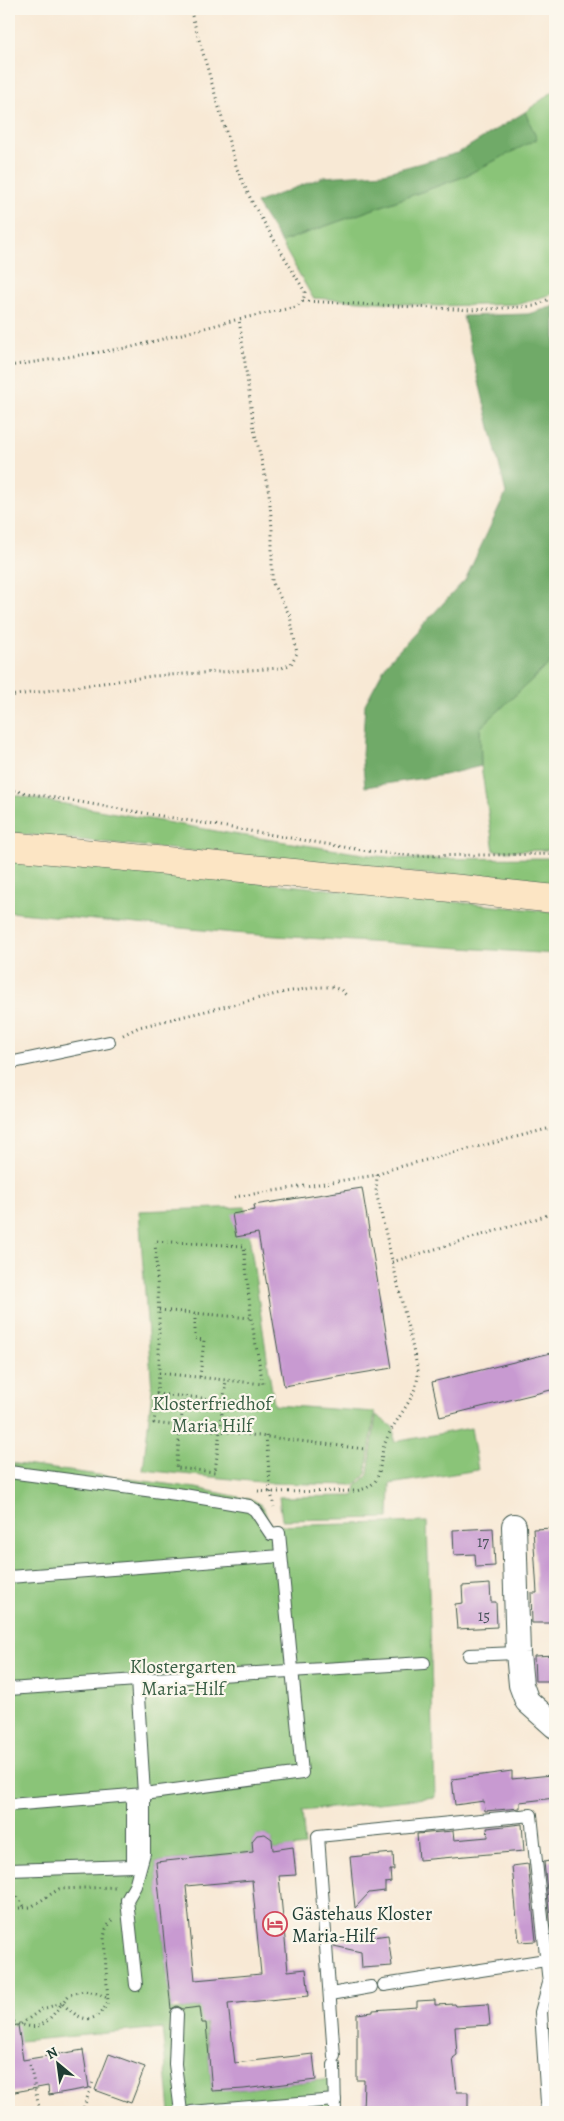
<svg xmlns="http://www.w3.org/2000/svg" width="564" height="2121" font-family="Alegreya,serif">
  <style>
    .green { fill: #8ac478; stroke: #548056 }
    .forest { fill: #6faa68; stroke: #47744e }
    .building { fill: #c89ad1; fill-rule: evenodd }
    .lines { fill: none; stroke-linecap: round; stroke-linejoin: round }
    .service-casing { stroke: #40574c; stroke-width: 14 }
    .minor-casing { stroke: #40574c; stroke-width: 26 }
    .secondary-casing { stroke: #40574c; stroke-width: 29 }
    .path { stroke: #40574c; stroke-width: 3; stroke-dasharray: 1 4; stroke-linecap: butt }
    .service { stroke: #fff; stroke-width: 12 }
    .minor { stroke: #fff; stroke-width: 24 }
    .secondary { stroke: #fce5c4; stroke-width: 28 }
    .labels { text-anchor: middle; stroke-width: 4.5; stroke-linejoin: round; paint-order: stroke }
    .number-label { font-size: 16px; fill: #49545b }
    .park-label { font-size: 19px; fill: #3a5f45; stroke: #fbf7ec }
    .poi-label { font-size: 19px; fill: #1f3d34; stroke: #fbf7ec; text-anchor: start }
  </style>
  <rect width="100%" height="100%" fill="#fbf7ec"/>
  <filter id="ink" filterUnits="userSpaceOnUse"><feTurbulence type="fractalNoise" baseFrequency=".02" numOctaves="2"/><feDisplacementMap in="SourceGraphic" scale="10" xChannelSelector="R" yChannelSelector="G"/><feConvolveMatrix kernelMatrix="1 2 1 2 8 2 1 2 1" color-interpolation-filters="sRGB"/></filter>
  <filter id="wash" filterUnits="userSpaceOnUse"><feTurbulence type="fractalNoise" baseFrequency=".0096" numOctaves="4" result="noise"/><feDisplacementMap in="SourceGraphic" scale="20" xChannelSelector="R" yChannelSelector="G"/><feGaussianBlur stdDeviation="1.12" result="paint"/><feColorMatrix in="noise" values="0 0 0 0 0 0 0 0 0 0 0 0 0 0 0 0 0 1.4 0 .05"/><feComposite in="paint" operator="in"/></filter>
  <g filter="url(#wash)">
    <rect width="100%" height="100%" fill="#f8e9d5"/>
    <g class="green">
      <polygon points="555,90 555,293 520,304 438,306 313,298 281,242 463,177 536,139 525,112"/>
      <polygon points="555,658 555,850 494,851 481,766 480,728"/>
      <polygon points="9,794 227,833 376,856 410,859 555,858 555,887 9,833"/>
      <polygon points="9,857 555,912 555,954 245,934 9,912"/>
      <polygon points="245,1207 274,1405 375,1412 366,1474 355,1485 270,1483 143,1470 152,1390 139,1211"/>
      <polygon points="376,1415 394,1428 394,1442 471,1428 478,1470 390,1484 389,1518 282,1520 279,1497 354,1496 356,1486 368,1475"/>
      <polygon points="9,1463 196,1488 253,1500 262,1505 271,1526 427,1522 435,1797 302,1811 305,1846 273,1850 272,1839 265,1834 257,1835 252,1841 253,1852 156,1862 171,2010 204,2007 212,2091 237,2090 330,2079 331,2112 170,2112 162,2028 9,2042"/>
    </g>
    <g class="forest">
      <polygon points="525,112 537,139 463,177 281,242 256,203 323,177 384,173 458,153"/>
      <polygon points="555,306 555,658 480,728 481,766 444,775 365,787 362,755 365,704 387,663 465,580 506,493 463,316 528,314"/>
    </g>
    <g id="blocks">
      <g class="building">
        <polygon points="362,1188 392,1368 284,1386 258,1233 236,1237 232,1214 255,1210 254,1205"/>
        <polygon points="555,1352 555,1389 440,1417 432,1382"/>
        <polygon points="493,1528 495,1566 476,1567 475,1554 454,1555 453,1530"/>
        <polygon points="555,1528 555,1623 532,1623 531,1593 537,1593 533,1529"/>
        <polygon points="490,1584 491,1602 496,1602 497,1627 457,1629 455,1604 463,1603 462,1586"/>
        <polygon points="555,1655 555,1681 535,1681 534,1656"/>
        <polygon points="512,1771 512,1779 551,1775 551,1777 555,1777 555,1798 520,1802 520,1808 485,1811 484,1801 455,1805 452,1779"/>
        <polygon points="522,1824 524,1851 419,1860 417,1834 453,1831 454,1840 488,1837 487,1828"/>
        <path d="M265 1834 272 1839 273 1850 293 1847 296 1875 279 1876 288 1971 306 1969 309 1996 228 2004 235 2063 313 2054 316 2080 244 2089 212 2091 206 2023H202L200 2007 183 2009 177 2006 171 2009 156 1862 253 1852 252 1841 257 1835ZM252 1880 261 1974 195 1980 186 1886Z"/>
        <polygon points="393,1853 394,1870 390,1870 391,1882 385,1883 385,1891 369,1893 355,1908 350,1857"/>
        <polygon points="555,1860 555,1938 552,1938 544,1862"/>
        <polygon points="528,1864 536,1941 519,1942 512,1866"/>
        <polygon points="388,1935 392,1966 362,1968 361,1952 334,1946 334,1942"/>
        <polygon points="435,2000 435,2005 455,2004 456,2006 488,2004 490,2025 455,2027 457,2055 453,2058 457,2092 468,2092 468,2112 363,2112 364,2080 357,2080 357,2014 373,2012 373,2010 417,2007 417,2001"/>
        <polygon points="18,2025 23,2060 83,2050 89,2088 49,2095 48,2086 9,2093 9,2026"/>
        <polygon points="109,2054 145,2067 131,2103 95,2090"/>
      </g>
    </g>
  </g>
  <g filter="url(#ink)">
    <use href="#blocks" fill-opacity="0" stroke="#40574c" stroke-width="1"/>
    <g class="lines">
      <defs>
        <g id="service">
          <polyline points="9,1063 109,1042"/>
          <polyline points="9,1472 184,1495 249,1506 255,1510 271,1534 279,1533 302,1773 144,1794 137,1680"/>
          <polyline points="9,1577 281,1556"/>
          <polyline points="469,1655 518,1653"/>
          <polyline points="9,1689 137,1680 424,1663"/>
          <polyline points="9,1805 144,1794 144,1853 135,1886 127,1900 136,1985"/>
          <polyline points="9,1870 133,1866 133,1796"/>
          <polyline points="384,1985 546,1960"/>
          <polyline points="331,1994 371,1987"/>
          <polyline points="177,2014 175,2064 181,2112"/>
          <polyline points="334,2056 318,1836 531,1815 549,1983 541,2012 547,2103 546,2112"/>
          <polyline points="334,2065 335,2112"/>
          <polyline points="191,2112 335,2100"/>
        </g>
        <polyline id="minor" points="514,1526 518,1653 521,1685 527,1701 555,1726"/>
        <polyline id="secondary" points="9,846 462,889 555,899"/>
      </defs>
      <use href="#service" class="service-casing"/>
      <use href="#minor" class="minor-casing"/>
      <use href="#secondary" class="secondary-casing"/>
      <g class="path">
        <polyline points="303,301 471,310 535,306 555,296"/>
        <polyline points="9,366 132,347 239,319"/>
        <polyline points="9,696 153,676 282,668 291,664 297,653 290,616 272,582 272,528 269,493 254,429 239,319 296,307 303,301 305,292 253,204 237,169 190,9"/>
        <polyline points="9,790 367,851 413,856 555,854"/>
        <polyline points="123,1035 139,1027 285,992 319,987 332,987 341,990 347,996"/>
        <polyline points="234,1197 377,1175 391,1169 555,1127"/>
        <polyline points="392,1262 555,1213"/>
        <polyline points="159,1310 251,1318"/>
        <polyline points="195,1314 195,1339 204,1340 200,1377"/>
        <polyline points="159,1373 263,1384 251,1318 244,1246 155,1241 159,1314 159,1373 154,1423 365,1449"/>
        <polyline points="156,1394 260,1403"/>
        <polyline points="184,1396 176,1468 215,1472 226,1380"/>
        <polyline points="266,1436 270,1483 269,1492"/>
        <path d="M258 1491 271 1492 356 1491C364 1489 371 1487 376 1480 382 1468 380 1455 385 1443 394 1418 419 1398 418 1370L376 1192 377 1175"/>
        <polyline points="271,1492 274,1507"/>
        <polyline points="9,1892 17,1896 25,1908"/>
        <polyline points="9,1909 31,1907 59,1889 115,1887"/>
        <path d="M9 2020C38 2032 44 2028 62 2003 79 2020 94 2028 108 2002L104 1937 106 1929 113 1918"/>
        <polyline points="21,2024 42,2009 62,2003 70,1994 84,1991 96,1993 108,1998"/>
        <polyline points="30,2065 40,2112"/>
        <polyline points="82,2112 93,2082"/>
      </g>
      <use href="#service" class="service"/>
      <use href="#minor" class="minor"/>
      <use href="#secondary" class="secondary"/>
    </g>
  </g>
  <defs>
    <symbol id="hotel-ring" viewBox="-11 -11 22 22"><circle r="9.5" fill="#fbf7ec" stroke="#d1495b" stroke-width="1.5"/><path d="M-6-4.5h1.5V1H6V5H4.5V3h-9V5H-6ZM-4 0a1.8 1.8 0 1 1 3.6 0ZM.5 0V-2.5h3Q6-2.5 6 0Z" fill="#d1495b"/></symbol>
  </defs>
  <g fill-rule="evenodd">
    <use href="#hotel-ring" x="261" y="1910" width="28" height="28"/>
  </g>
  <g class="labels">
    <g class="number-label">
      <text x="483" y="1547">17</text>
      <text x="484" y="1621">15</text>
    </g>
    <g class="park-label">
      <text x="212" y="1410">Klosterfriedhof<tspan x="212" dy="22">Maria Hilf</tspan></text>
      <text x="183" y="1673">Klostergarten<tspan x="183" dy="22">Maria-Hilf</tspan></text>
    </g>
    <g class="poi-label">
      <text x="292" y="1920">Gästehaus Kloster<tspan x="292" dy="22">Maria-Hilf</tspan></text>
    </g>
  </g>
  <rect width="564" height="2121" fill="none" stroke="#fbf7ec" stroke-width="30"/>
  <g transform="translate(58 2064) rotate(331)" stroke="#fbf7ec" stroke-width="4" paint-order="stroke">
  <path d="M0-4L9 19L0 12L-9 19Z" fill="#1f3d34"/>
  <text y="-8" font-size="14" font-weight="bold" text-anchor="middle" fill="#1f3d34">N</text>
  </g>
</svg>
